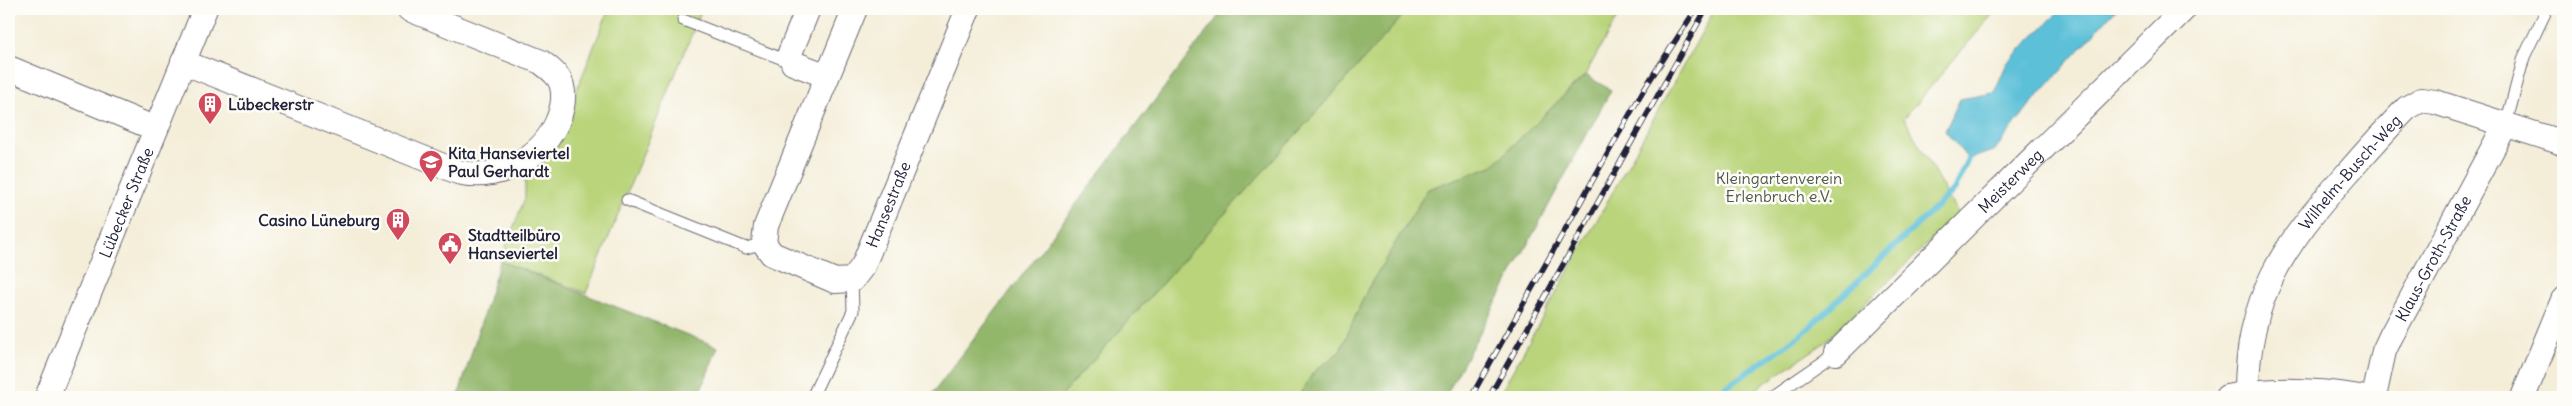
<svg xmlns="http://www.w3.org/2000/svg" width="2572" height="406" font-family="Delius,sans-serif">
  <style>
    .green { fill: #b9d47a; stroke: #6e7b5a }
    .forest { fill: #92b66a; stroke: #5a6c52 }
    .water { fill: #5bc0d8; stroke: #3e718a }
    .lines { fill: none; stroke-linecap: round; stroke-linejoin: round }
    .stream { stroke: #5bc0d8; stroke-width: 6 }
    .lane-casing { stroke: #6c6972; stroke-width: 13 }
    .street-casing { stroke: #6c6972; stroke-width: 26 }
    .lane { stroke: #fff; stroke-width: 11 }
    .street { stroke: #fff; stroke-width: 24 }
    .rail-casing { stroke: #22223b; stroke-width: 5.5 }
    .rail { stroke: #fdfcf7; stroke-width: 4; stroke-dasharray: 11; stroke-linecap: butt }
    .labels { text-anchor: middle; stroke-width: 5; stroke-linejoin: round; paint-order: stroke }
    .poi-label { font-size: 16px; font-weight: bold; fill: #22223b; stroke: #fdfcf7; text-anchor: start }
    .street-label { font-size: 16px; fill: #22223b; stroke: #fdfcf7 }
    .park-label { font-size: 16px; fill: #4f574e; stroke: #fdfcf7 }
  </style>
  <rect width="100%" height="100%" fill="#fdfcf7"/>
  <filter id="ink" filterUnits="userSpaceOnUse"><feTurbulence type="fractalNoise" baseFrequency=".02" numOctaves="2"/><feDisplacementMap in="SourceGraphic" scale="10" xChannelSelector="R" yChannelSelector="G"/><feConvolveMatrix kernelMatrix="1 2 1 2 8 2 1 2 1" color-interpolation-filters="sRGB"/></filter>
  <filter id="wash" filterUnits="userSpaceOnUse"><feTurbulence type="fractalNoise" baseFrequency=".0096" numOctaves="4" result="noise"/><feDisplacementMap in="SourceGraphic" scale="20" xChannelSelector="R" yChannelSelector="G"/><feGaussianBlur stdDeviation="1.12" result="paint"/><feColorMatrix in="noise" values="0 0 0 0 0 0 0 0 0 0 0 0 0 0 0 0 0 1.4 0 .05"/><feComposite in="paint" operator="in"/></filter>
  <g filter="url(#wash)">
    <rect width="100%" height="100%" fill="#f4eed9"/>
    <g class="green">
      <polygon points="609,9 702,9 586,293 500,261 525,198 525,170 571,104"/>
      <polygon points="1409,9 1622,9 1585,75 1492,166 1428,189 1368,288 1340,351 1313,373 1298,397 1060,397"/>
      <polygon points="1715,9 1997,9 1904,118 1958,214 1824,343 1744,397 1498,397"/>
    </g>
    <g class="forest">
      <polygon points="1224,9 1409,9 1060,397 930,397"/>
      <polygon points="1585,75 1611,90 1445,397 1298,397 1313,373 1340,351 1368,288 1428,189 1492,166"/>
      <polygon points="500,261 718,347 698,397 458,397"/>
    </g>
    <polygon class="water" points="2061,9 2116,9 2029,106 1994,151 1968,159 1945,131 1960,99 1994,93 2007,63"/>
    <g class="lines">
      <polyline class="stream" points="1712,397 1802,334 1954,190 1968,159"/>
    </g>
  </g>
  <g filter="url(#ink)">
    <g class="lines">
      <defs>
        <g id="lane">
          <polyline points="683,20 793,63"/>
          <polyline points="2506,124 2524,57 2547,9"/>
          <polyline points="627,200 746,248 764,243"/>
          <polyline points="812,397 853,311 852,280"/>
          <polyline points="1772,397 1836,353"/>
        </g>
        <g id="street">
          <polyline points="808,9 790,53 793,63 827,76"/>
          <path id="s1" d="M855 9 766 226 764 243 772 254 835 281 852 280 863 266 968 9"/>
          <path d="M183 62 458 172C503 183 552 153 562 107 564 97 564 83 556 75 552 70 546 66 541 62L409 9"/>
          <polyline points="9,68 156,129"/>
          <path id="s2" d="M1836 353 2184 9"/>
          <path id="s3" d="M2247 392C2247 297 2284 245 2345 176 2365 153 2385 130 2407 108L2421 100 2435 102 2563 143"/>
          <path id="s4" d="M47 397 205 9"/>
          <path d="M2227 397C2271 387 2316 390 2360 397"/>
          <path id="s5" d="M2374 397 2384 351 2391 336 2506 124"/>
          <polyline points="2523,397 2563,300"/>
        </g>
      </defs>
      <use href="#lane" class="lane-casing"/>
      <use href="#street" class="street-casing"/>
      <use href="#lane" class="lane"/>
      <use href="#street" class="street"/>
      <defs>
        <g id="rail">
          <polyline points="1471,397 1644,89 1696,9"/>
          <polyline points="1489,397 1706,9"/>
        </g>
      </defs>
      <use href="#rail" class="rail-casing"/>
      <use href="#rail" class="rail"/>
    </g>
  </g>
  <defs>
    <symbol id="building-pin" viewBox="-11 -11 22 30"><path d="M0 17L-7.5 6A9.5 9.5 0 1 1 7.5 6Z" fill="#d1495b" stroke="#fdfcf7"/><path d="M-4-6H4V6H1V3H-1V6H-4ZM-2.5-4.3h1.7v1.8h-1.7ZM.8-4.3h1.7v1.8H.8ZM-2.5-1h1.7V.8h-1.7ZM.8-1h1.7V.8H.8Z" fill="#fff"/></symbol>
    <symbol id="school-pin" viewBox="-11 -11 22 30"><path d="M0 17L-7.5 6A9.5 9.5 0 1 1 7.5 6Z" fill="#d1495b" stroke="#fdfcf7"/><path d="M0-5L7-2L0 1L-7-2ZM-4 1L0 2.5L4 1V4Q0 6-4 4Z" fill="#fff"/></symbol>
    <symbol id="civic-pin" viewBox="-11 -11 22 30"><path d="M0 17L-7.5 6A9.5 9.5 0 1 1 7.5 6Z" fill="#d1495b" stroke="#fdfcf7"/><path d="M-.6-6.5H3V-4.5H.6V-3L4-1V1h2V6H-6V1h2V-1L-.6-3ZM-1.2 2.5V6h2.4V2.5Z" fill="#fff"/></symbol>
  </defs>
  <g fill-rule="evenodd">
    <use href="#building-pin" x="196" y="90" width="28" height="38"/>
    <use href="#school-pin" x="417" y="148" width="28" height="38"/>
    <use href="#building-pin" x="384" y="206" width="28" height="38"/>
    <use href="#civic-pin" x="436" y="230" width="28" height="38"/>
  </g>
  <g class="labels">
    <g class="poi-label">
      <text x="228" y="110">Lübeckerstr</text>
      <text x="448" y="159">Kita Hanseviertel<tspan x="448" dy="18">Paul Gerhardt</tspan></text>
      <text x="380" y="226" text-anchor="end">Casino Lüneburg</text>
      <text x="468" y="241">Stadtteilbüro<tspan x="468" dy="18">Hanseviertel</tspan></text>
    </g>
    <g class="street-label">
      <text dy="6" stroke="none"><textPath href="#s3" startOffset="250">Wilhelm-Busch-Weg</textPath></text>
      <text dy="6" stroke="none"><textPath href="#s2" startOffset="245">Meisterweg</textPath></text>
      <text dy="6" stroke="none"><textPath href="#s4" startOffset="210">Lübecker Straße</textPath></text>
      <text dy="6" stroke="none"><textPath href="#s1" startOffset="435">Hansestraße</textPath></text>
      <text dy="6" stroke="none"><textPath href="#s5" startOffset="152">Klaus-Groth-Straße</textPath></text>
    </g>
    <g class="park-label">
      <text x="1779" y="184">Kleingartenverein<tspan x="1779" dy="18">Erlenbruch e.V.</tspan></text>
    </g>
  </g>
  <rect width="2572" height="406" fill="none" stroke="#fdfcf7" stroke-width="30"/>
</svg>
